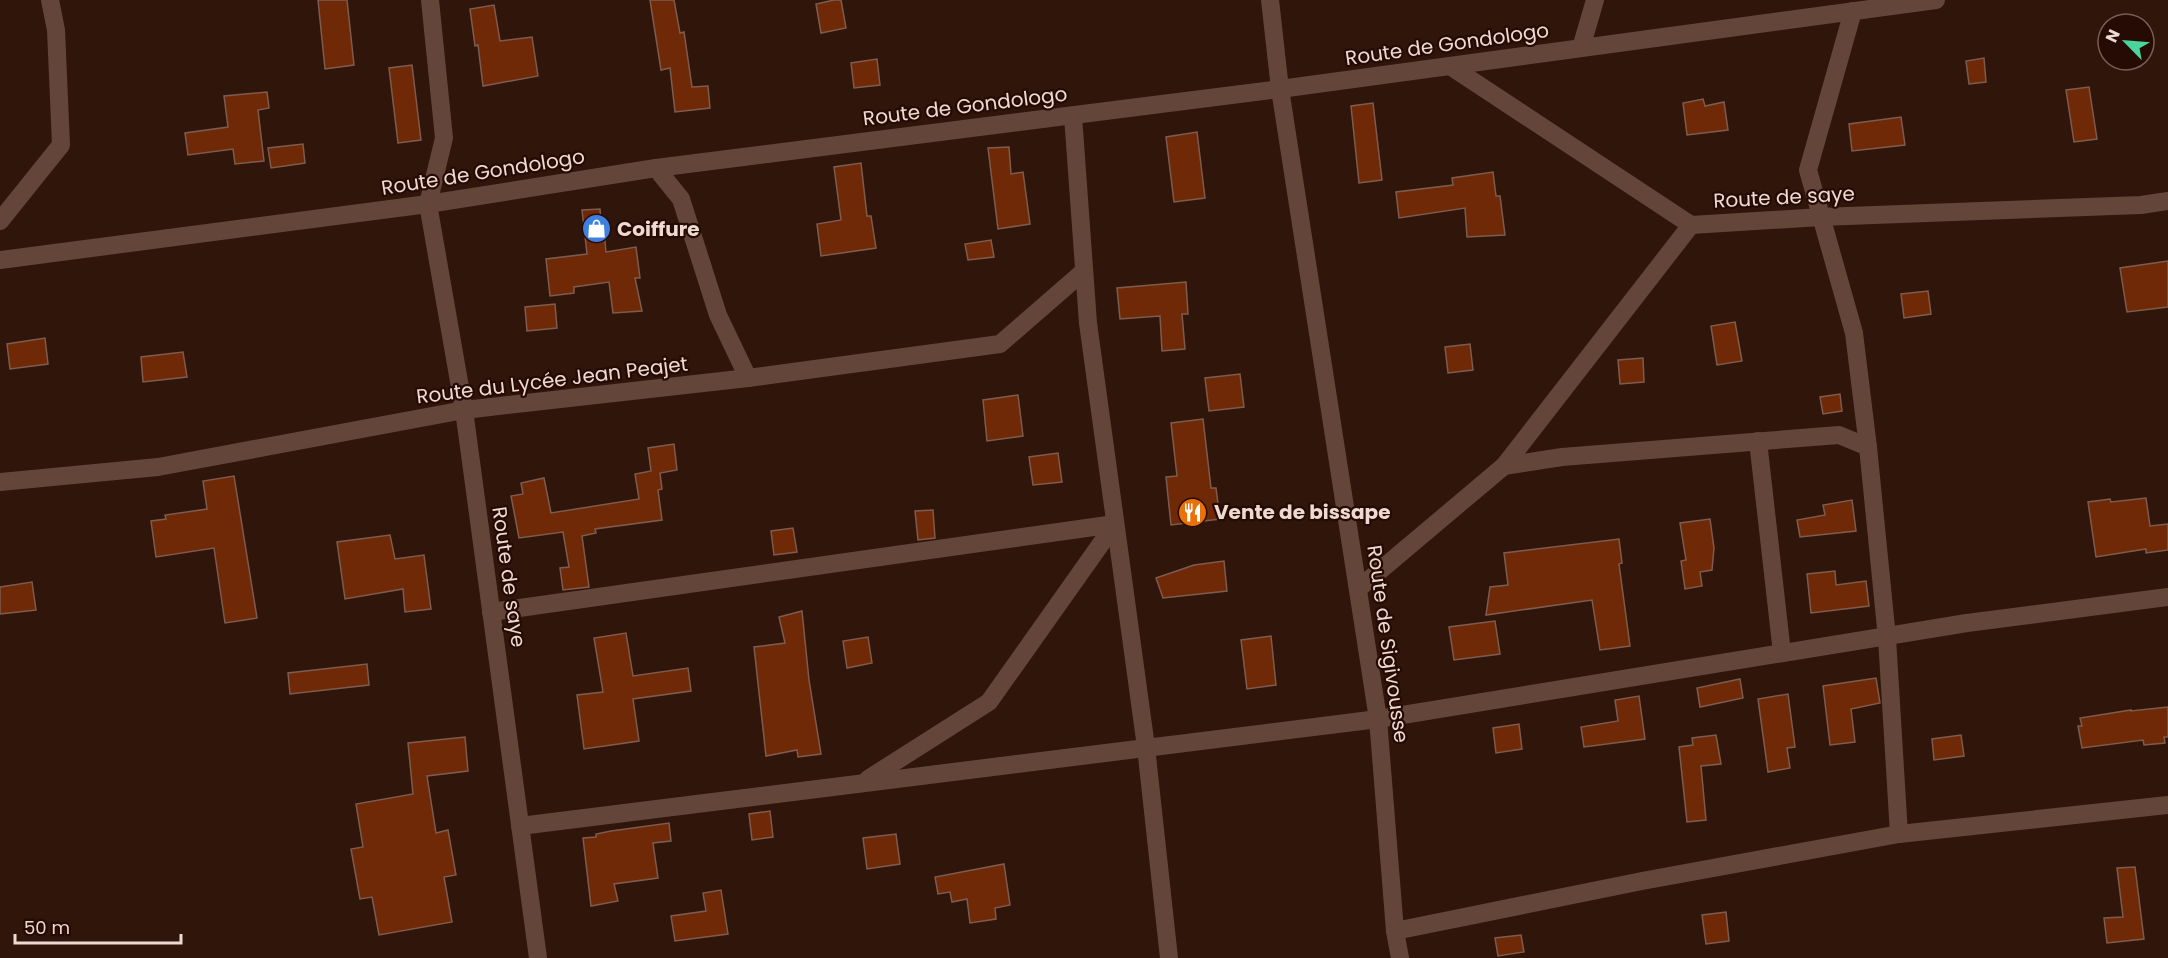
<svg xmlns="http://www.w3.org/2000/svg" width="2168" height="958" font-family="Poppins,sans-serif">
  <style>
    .building { fill: #702906; stroke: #7d5c4f; stroke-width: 1.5 }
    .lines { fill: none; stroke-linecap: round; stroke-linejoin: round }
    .minor { stroke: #644539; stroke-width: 18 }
    .tertiary { stroke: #644539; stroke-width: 18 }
    .labels { text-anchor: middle; stroke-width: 4.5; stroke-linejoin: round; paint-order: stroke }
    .street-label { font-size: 20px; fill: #eedad3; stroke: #250b03 }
    .poi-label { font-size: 20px; font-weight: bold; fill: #eedad3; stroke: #250b03; text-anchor: start }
  </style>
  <rect width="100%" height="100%" fill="#30150a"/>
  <g class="building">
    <polygon points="318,0 347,0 354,65 325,69"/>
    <polygon points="650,0 674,0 680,33 684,32 692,87 708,86 710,108 675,112 670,68 661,70"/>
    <polygon points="834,0 841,0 846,28 821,33 816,4"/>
    <polygon points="494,5 500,41 532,37 538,76 483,86 478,45 475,46 470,9"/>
    <polygon points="1984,58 1986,82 1969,84 1966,61"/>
    <polygon points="877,59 880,85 854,88 851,63"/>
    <polygon points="412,65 421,140 398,143 389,68"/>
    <polygon points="2089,87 2097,139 2074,142 2066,90"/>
    <polygon points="267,92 269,108 258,110 264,161 235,164 233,149 188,155 185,133 228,127 224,96"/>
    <polygon points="1703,99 1705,106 1724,102 1728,130 1687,135 1683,103"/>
    <polygon points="1373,103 1382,180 1359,183 1351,106"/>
    <polygon points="1901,117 1905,145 1852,151 1849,124"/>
    <polygon points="1197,132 1205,198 1174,202 1166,137"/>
    <polygon points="303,144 305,163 271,168 268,148"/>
    <polygon points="1009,147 1011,174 1023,172 1030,224 998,229 988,148"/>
    <polygon points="861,163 867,216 871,216 876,248 821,256 817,224 841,220 834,167"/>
    <polygon points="1493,172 1496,196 1500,196 1505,235 1467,237 1465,208 1399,218 1396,192 1453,185 1452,178"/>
    <polygon points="600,209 601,221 603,221 606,252 636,247 640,278 635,278 642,311 613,313 609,282 574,287 574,293 550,296 546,259 587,254 582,210"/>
    <polygon points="991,240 994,257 968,260 965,244"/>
    <polygon points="2168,261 2168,307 2127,312 2120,268"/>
    <polygon points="1186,282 1188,314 1182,314 1185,349 1162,351 1160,316 1120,319 1117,288"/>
    <polygon points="1928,291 1931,314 1904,318 1901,294"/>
    <polygon points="555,304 557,328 527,331 525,307"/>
    <polygon points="1735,322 1742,361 1717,365 1711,326"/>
    <polygon points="45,338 48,364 10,369 7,344"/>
    <polygon points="1470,344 1473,370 1448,373 1445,347"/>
    <polygon points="183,352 187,377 143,382 141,357"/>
    <polygon points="1643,358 1644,382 1620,384 1618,360"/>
    <polygon points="1240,374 1244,407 1209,411 1205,378"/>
    <polygon points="1840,394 1842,411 1823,414 1820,397"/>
    <polygon points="1018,395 1023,436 987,441 983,400"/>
    <polygon points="1203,419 1211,488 1216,488 1220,519 1171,525 1166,477 1177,476 1171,423"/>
    <polygon points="674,444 677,470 660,473 662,489 658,490 662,520 595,529 596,533 582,536 589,587 563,590 560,568 569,567 563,532 519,538 511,496 523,494 521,483 544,478 551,513 639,499 635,474 651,471 648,448"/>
    <polygon points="1058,453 1062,482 1033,485 1029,457"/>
    <polygon points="234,476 257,618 225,623 214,548 156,557 151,521 166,519 165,515 207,509 203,481"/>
    <polygon points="2146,498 2150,526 2168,524 2168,550 2146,553 2146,549 2096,557 2088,502 2110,499 2111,502"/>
    <polygon points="1852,500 1856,531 1800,537 1797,520 1825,515 1823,505"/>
    <polygon points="933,510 935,538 918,540 915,511"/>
    <polygon points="1710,519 1714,548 1712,570 1700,572 1702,586 1685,589 1681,561 1686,560 1680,523"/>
    <polygon points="793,528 797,552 774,555 771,531"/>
    <polygon points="390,535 395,559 424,555 431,609 405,612 403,589 345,599 337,542"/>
    <polygon points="1619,539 1622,563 1619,564 1630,646 1600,650 1592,600 1486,615 1490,587 1508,585 1504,553"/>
    <polygon points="1224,561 1227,591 1163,598 1156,578 1194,565"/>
    <polygon points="1835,571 1836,585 1866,581 1869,606 1811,613 1807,574"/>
    <polygon points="32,582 36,610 0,614 0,587"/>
    <polygon points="802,611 809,680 821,754 798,757 797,750 766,756 754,647 785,643 779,617"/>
    <polygon points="1495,621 1500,654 1454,660 1449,627"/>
    <polygon points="626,633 633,676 688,668 691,691 633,699 639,741 584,749 577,695 603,692 594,638"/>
    <polygon points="1271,636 1276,685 1247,689 1241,640"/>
    <polygon points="868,637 872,663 847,668 843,641"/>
    <polygon points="367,664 369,685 290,694 288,673"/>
    <polygon points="1876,678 1880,703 1851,709 1855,742 1830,745 1823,686"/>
    <polygon points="1740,679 1743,698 1700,707 1697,688"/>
    <polygon points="1788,694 1795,747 1787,748 1790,768 1768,772 1758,699"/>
    <polygon points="1639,696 1645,739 1584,747 1581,727 1618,721 1615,700"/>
    <polygon points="2168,707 2168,737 2164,737 2165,743 2144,745 2143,740 2082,748 2078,726 2082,726 2080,718 2131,710 2131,711"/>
    <polygon points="1519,724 1522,749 1496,753 1493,728"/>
    <polygon points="1716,735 1721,764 1701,766 1706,820 1687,822 1679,747 1693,745 1692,738"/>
    <polygon points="1961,735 1964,756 1934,760 1932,739"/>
    <polygon points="465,737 468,771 427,776 436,833 448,830 456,875 444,877 452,922 379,935 372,897 360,899 351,849 363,847 356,804 413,794 408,743"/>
    <polygon points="770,811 773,837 752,840 749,814"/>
    <polygon points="669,823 671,841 653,843 658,878 614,884 618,901 591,906 583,838 596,837 596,834 611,831"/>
    <polygon points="896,834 900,864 867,869 863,838"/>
    <polygon points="1004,864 1010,905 995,908 996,919 970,923 967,899 952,902 950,892 938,894 935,877"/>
    <polygon points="2135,867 2144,939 2107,943 2104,918 2123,917 2117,868"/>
    <polygon points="721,890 728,934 675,941 671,916 706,911 703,893"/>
    <polygon points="1726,912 1729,941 1706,944 1702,915"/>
    <polygon points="1521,935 1524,952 1498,956 1495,938"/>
  </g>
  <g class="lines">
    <g class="minor">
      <polyline points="430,0 444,138 428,204 464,410 538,958"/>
      <polyline points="1270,0 1280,89 1378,719 1395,931 1400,958"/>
      <polyline points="1853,11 1808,170 1854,333 1868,447"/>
      <polyline points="1581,48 1595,0"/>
      <polyline points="1450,66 1691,225 1821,217 2141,205 2168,201"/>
      <polyline points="1073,116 1088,323 1146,747 1169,958"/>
      <polyline points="656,168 681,199 718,315 748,378"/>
      <polyline points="0,221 61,145 56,30 50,0"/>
      <polyline points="1758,441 1782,653"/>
      <polyline points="1504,466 1691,225"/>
      <polyline points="0,482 158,467 464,410 748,378 1000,344 1084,271"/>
      <polyline points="1358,589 1504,466 1562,457 1839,435 1868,447 1887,638 1899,834"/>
      <polyline points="491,612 1115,524"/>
      <polyline points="868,779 989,702 1115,524"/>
      <polyline points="520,826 1378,719 1967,623 2168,597"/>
      <polyline points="1395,931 1642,881 1899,834 2168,805"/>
    </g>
    <polyline class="tertiary" points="0,260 428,204 656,168 1280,89 1936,0"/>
  </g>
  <defs>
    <symbol id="shop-disc" viewBox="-11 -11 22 22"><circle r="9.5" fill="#3f7fe0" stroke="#250b03"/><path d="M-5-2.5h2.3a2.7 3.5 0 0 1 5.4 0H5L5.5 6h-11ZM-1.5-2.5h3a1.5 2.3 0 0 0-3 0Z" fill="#fff"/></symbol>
    <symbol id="restaurant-disc" viewBox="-11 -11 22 22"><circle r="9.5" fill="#e8710a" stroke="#250b03"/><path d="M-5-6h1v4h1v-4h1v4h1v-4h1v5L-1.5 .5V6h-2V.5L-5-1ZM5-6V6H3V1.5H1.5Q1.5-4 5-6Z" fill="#fff"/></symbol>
  </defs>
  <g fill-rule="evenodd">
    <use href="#shop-disc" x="580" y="212" width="33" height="33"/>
    <use href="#restaurant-disc" x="1176" y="496" width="33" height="33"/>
  </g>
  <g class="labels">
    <g class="street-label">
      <text transform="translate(1447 44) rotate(-8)" y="7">Route de Gondologo</text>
      <text transform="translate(965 106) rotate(-7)" y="7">Route de Gondologo</text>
      <text transform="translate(483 172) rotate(-9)" y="7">Route de Gondologo</text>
      <text transform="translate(1784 197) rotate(-3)" y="7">Route de saye</text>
      <text transform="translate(552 380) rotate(-7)" y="7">Route du Lycée Jean Peajet</text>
      <text transform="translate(509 577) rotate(82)" y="7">Route de saye</text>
      <text transform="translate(1388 644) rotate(82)" y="7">Route de Sigivousse</text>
    </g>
    <g class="poi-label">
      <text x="617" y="236">Coiffure</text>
      <text x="1214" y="519">Vente de bissape</text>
    </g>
  </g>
  <g transform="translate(2126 42) rotate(295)"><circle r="28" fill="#250b03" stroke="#755e56" stroke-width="1.5"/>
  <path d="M0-4.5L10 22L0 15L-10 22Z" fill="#4bd49b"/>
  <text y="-9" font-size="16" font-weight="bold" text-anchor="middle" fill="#eedad3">N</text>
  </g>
  <path d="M15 934v9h166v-9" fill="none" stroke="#eedad3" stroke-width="3"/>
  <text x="24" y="934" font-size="18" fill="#eedad3" stroke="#250b03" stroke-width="4.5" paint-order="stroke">50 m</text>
</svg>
